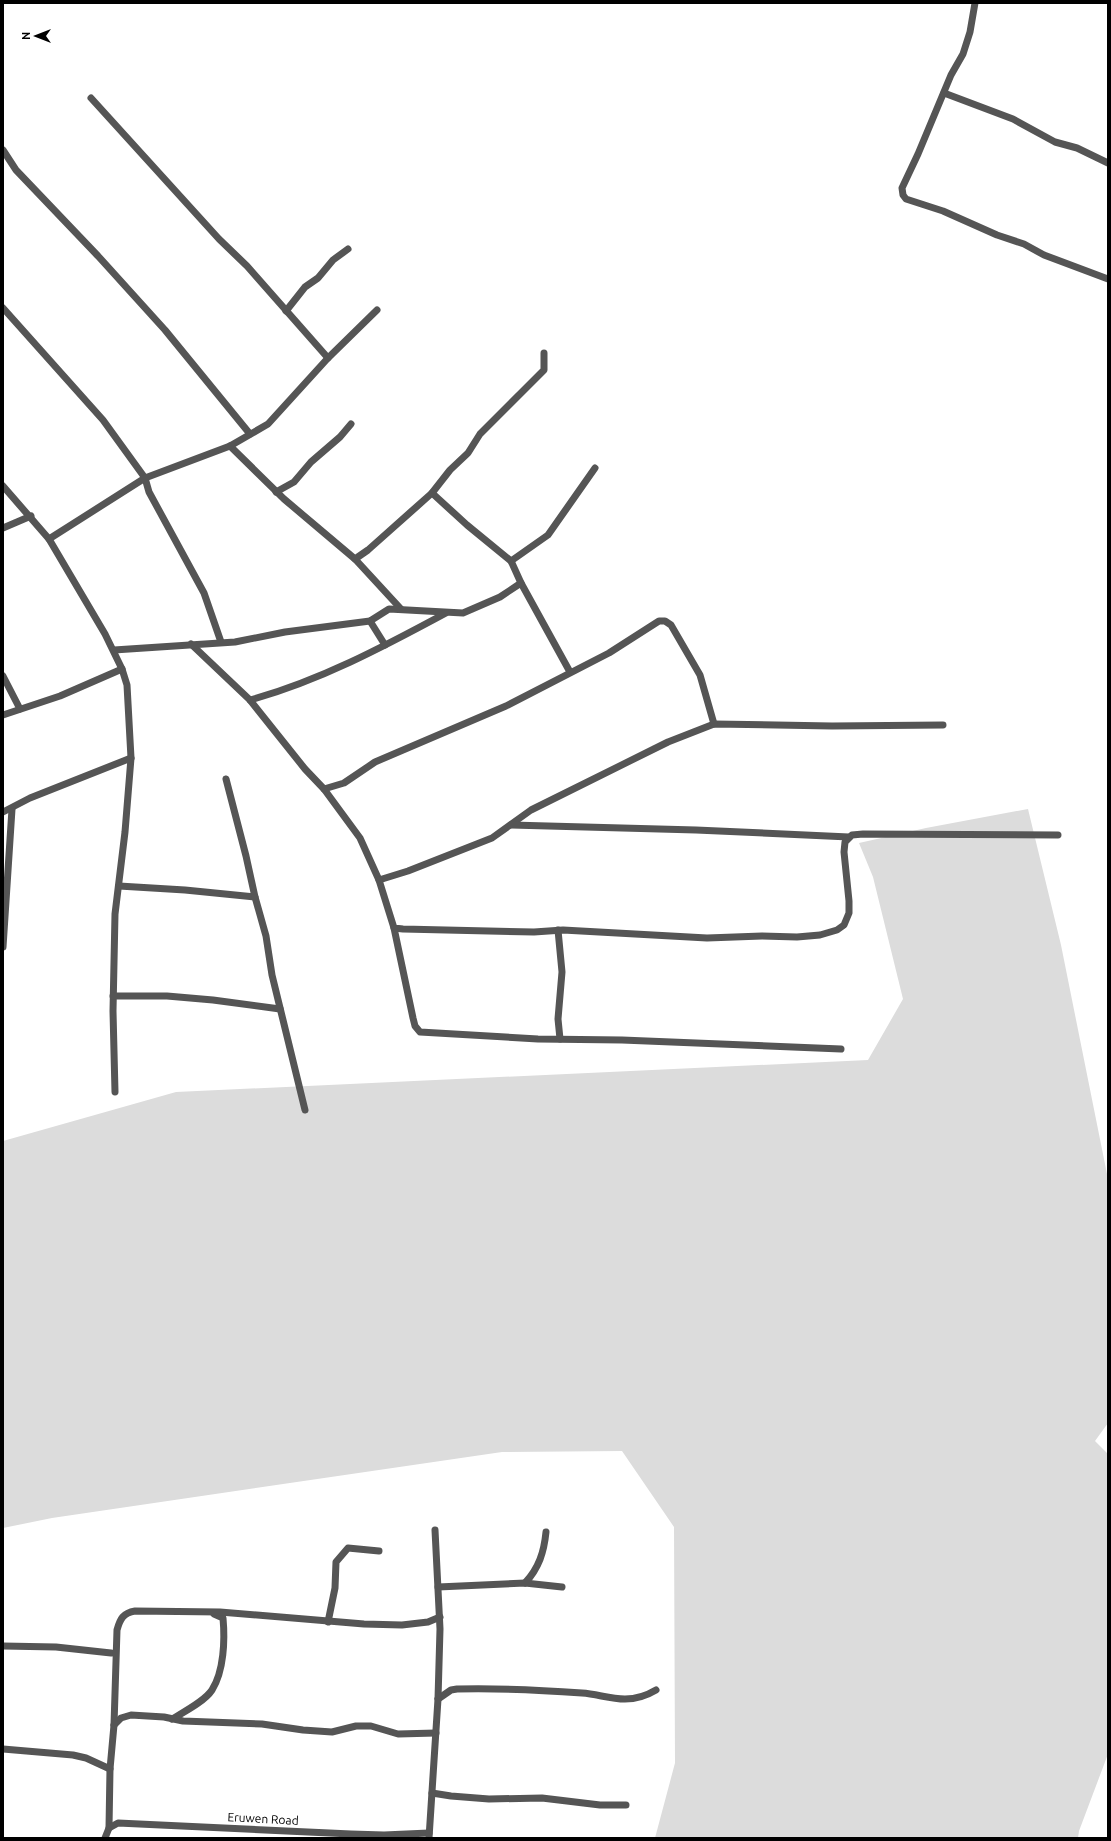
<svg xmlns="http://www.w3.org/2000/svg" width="1111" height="1841" font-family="Ubuntu,sans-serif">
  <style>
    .green { fill: #dcdcdc }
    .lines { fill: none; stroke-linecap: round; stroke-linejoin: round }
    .minor { stroke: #555; stroke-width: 7 }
    .labels { text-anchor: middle; stroke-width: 3; stroke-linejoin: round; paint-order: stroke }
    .street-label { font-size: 12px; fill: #000; stroke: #fff }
  </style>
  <rect width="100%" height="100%" fill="#fff"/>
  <polygon class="green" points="1028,809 1061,945 1108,1179 1108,1423 1095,1441 1108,1454 1108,1754 1079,1831 1078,1838 655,1838 675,1763 674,1527 622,1451 502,1452 52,1518 3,1528 3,1141 176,1092 868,1060 903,999 873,877 859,843 926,828"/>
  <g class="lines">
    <g class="minor">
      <polyline points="975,3 970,32 963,54 951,75 918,154 902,188 903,195 906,199 943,211 997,235 1024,244 1044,255 1108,279"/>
      <polyline points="944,93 1013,119 1055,142 1077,148 1108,163"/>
      <polyline points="91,98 219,239 247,266 328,358"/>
      <polyline points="3,150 16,170 98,256 165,330 250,434"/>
      <polyline points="3,308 103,420 145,478 149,492 204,593 221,642"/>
      <polyline points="286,311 305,287 318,278 333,260 348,249"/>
      <polyline points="230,446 284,499 355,559 368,550 432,493 467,525 511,561 521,583 570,672"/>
      <polyline points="3,486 49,539 105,634 122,669 127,685 131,758 125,832 115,914 113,1011 115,1092"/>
      <polyline points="276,492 294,482 311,462 340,437 351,424"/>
      <polyline points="432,493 450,470 468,453 480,434 544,370 544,353"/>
      <polyline points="3,528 31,516"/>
      <polyline points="49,539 145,478 230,446 268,424 328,358 377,310"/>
      <polyline points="355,559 401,609"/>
      <polyline points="511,561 548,535 595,468"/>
      <polyline points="370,621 385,645"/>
      <polyline points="191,644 250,700 305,769 324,789 360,838 379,880 408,871 492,838 531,810 668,742 714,724 832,726 943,725"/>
      <polyline points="114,650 235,642 285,632 370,621 389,609 463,613 500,597 521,583"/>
      <polyline points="3,676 20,709"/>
      <path d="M250 700C319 681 383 647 446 613"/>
      <polyline points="3,715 60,696 122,669"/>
      <polyline points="324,789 344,783 375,762 506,706 609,653 659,621 665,621 671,625 700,675 714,724"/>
      <polyline points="3,812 30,798 131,758"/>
      <polyline points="511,825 696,830 849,837"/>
      <polyline points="379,880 394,928 403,929 534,932 563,930 707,938 762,936 797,937 820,935 837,930 844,925 849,913 849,901 844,852 845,842 852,835 863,834 1058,835"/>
      <polyline points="119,886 185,890 255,897 246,856 226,779"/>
      <polyline points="255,897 266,936 272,975 305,1110"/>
      <polyline points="394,928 413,1018 415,1026 420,1032 538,1039 622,1040 841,1049"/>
      <polyline points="558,930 562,972 558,1019 560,1039"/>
      <polyline points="3,947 12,809"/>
      <polyline points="113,996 167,996 213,1000 280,1009"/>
      <path d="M525 1583C539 1568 544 1552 546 1532"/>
      <polyline points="438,1587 525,1583 562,1587"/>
      <polyline points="328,1622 335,1588 336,1562 348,1548 379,1551"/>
      <polyline points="3,1646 56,1647 111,1653"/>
      <path d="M438 1699 451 1690 457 1689C499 1688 541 1690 582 1693 597 1694 610 1699 625 1699 637 1699 646 1696 656 1690"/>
      <path d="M172 1719C184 1712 205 1701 212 1690 224 1671 225 1640 223 1618L214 1614"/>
      <polyline points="114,1725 121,1718 131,1715 164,1717 183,1721 262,1724 303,1730 332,1732 356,1726 371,1726 398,1734 436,1733"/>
      <polyline points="3,1749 73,1755 86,1758 110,1769"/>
      <polyline points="432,1793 451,1796 489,1799 542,1798 600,1805 626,1805"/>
      <path d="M109 1828 110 1769 114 1725 117 1630C120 1619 123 1613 135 1611L220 1612 364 1624 402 1625 428 1622 440 1617"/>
      <polyline points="105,1838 109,1828 118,1823 351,1834 384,1835 429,1833"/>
      <polyline points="429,1838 438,1699 440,1629 435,1530"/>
    </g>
  </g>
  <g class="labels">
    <g class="street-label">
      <text transform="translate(263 1819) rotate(3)" y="4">Eruwen Road</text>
    </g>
  </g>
  <rect width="1111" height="1841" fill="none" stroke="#000000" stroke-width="8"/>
  <g transform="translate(36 36) rotate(270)" stroke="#ffffff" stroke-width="3" paint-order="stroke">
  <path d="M0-3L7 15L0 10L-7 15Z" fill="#000000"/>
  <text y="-6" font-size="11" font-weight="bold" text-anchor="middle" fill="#000000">N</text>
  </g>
</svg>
